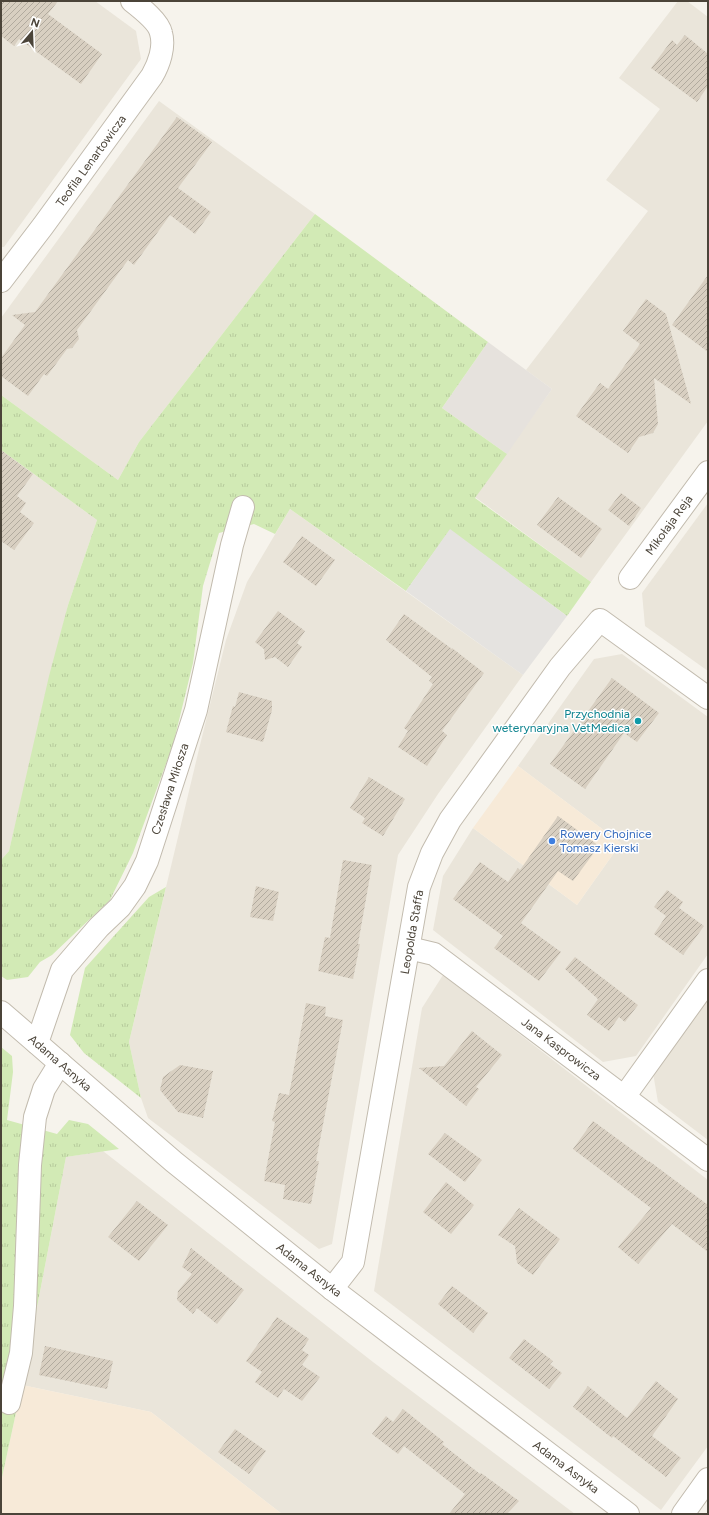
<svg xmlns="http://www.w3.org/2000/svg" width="709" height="1515" font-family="Figtree,sans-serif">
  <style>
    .residential { fill: #eae5da }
    .commercial { fill: #f7ead8 }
    .industrial { fill: #e6e2dd }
    .grass { fill: url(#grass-tufts) }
    .parking { fill: #e5e3e0 }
    .building { fill: url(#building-hatch) }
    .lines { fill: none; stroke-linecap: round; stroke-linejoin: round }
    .minor-casing { stroke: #c2bbae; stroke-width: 24 }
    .minor { stroke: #fff; stroke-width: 22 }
    .culture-dot { fill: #0f9aa8; stroke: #fff; stroke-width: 1.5 }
    .shop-dot { fill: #3f7fe0; stroke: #fff; stroke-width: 1.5 }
    .labels { text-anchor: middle; stroke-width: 3; stroke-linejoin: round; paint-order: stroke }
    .street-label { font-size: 12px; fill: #4b4439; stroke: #fff }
    .culture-label { font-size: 12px; fill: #0d838f; stroke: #fff; text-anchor: end }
    .shop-label { font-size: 12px; fill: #366cbe; stroke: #fff; text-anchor: start }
  </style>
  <defs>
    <pattern id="grass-tufts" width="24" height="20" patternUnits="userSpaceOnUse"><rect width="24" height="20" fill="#d2eab5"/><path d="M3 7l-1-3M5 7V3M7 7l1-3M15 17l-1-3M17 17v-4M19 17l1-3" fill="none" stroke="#b6ca9c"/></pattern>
    <pattern id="building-hatch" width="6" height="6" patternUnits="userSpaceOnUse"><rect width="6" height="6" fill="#d8cfc1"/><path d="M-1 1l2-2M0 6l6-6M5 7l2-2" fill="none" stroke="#b1aa9e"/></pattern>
  </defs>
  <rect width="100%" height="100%" fill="#f6f3ec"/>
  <g class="residential">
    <polygon points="1,1 95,1 136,31 141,59 4,247 1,247"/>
    <polygon points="678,1 687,1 708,17 708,421 591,582 475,497 552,389 526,370 648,211 606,180 660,109 619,78"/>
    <polygon points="159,101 315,214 139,442 118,480 1,395 1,318"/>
    <polygon points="1,450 97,520 68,605 9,851 1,860"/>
    <polygon points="708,503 708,671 645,626 642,593"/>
    <polygon points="290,509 523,675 438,794 398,855 332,1244 319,1249 148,1118 141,1098 129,1042 200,745 226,640 247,582"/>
    <polygon points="622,654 708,717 708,954 636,1056 603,1062 433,930 443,876 473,828 577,905 621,843 518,766 594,659"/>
    <polygon points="443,975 708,1180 708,1446 661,1510 374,1291 422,1008"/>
    <polygon points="708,998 708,1140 658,1102 653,1073"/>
    <polygon points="103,1151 373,1362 575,1514 282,1514 151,1412 22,1385 66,1157"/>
  </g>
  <g class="commercial">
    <polygon points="518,766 621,843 577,905 473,828"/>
    <polygon points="22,1385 151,1412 282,1514 1,1514 1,1482"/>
  </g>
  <polygon class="industrial" points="488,342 552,389 507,454 442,408"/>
  <g class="grass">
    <polygon points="315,214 488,342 442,408 507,454 475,498 591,582 567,616 450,530 406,591 290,509 275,534 254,524 219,533 203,586 193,663 173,745 133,853 110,900 52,955 40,962 28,977 7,980 1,976 1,860 9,851 49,676 68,605 97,520 1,450 1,395 118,480 139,442"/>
    <polygon points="166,887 129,1042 141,1098 84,1053 70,1035 85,968 149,897"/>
    <polygon points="1,1047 12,1056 13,1072 7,1120 57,1134 69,1120 88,1124 119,1149 66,1157 22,1385 1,1482"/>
  </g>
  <polygon class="parking" points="450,529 567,616 523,675 406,591"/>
  <g class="building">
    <polygon points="1,1 58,1 48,14 102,54 81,84 19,39 14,46 1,36"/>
    <polygon points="685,35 708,54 708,86 697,102 651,68 672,40 677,45"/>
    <polygon points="177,117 212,142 178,188 211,212 195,234 170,215 134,265 128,260 77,330 79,339 72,348 67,349 47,376 44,374 28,396 1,376 1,358 25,325 12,315 35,312"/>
    <polygon points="708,275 708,352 672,325"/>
    <polygon points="646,299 666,314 691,404 654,378 658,424 653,433 639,437 628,453 576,416 600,383 608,389 640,344 623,331"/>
    <polygon points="1,450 33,474 17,496 26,503 20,512 34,523 14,550 1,541"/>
    <polygon points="621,493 641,508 629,526 608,510"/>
    <polygon points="558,497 602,529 581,558 537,525"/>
    <polygon points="302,536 335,560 316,586 283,562"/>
    <polygon points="278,611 305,631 297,643 302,647 288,667 275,657 265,660 264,649 255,642"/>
    <polygon points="404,614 452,649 452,648 484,673 442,731 447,735 427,766 398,747 408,731 404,728 433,684 429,681 432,677 386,640"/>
    <polygon points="612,678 659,713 637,742 624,733 585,789 550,764"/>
    <polygon points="239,692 272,701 272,710 263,742 226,732 233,706 235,707"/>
    <polygon points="369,777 405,799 383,836 362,823 365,818 350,808"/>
    <polygon points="558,816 599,846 573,881 558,871 521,923 561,952 539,981 494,948 503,936 453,899 480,862 508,882 518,868 520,870"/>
    <polygon points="343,860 372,865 358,944 360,944 353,979 318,971 325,937 330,938"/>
    <polygon points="256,886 279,892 273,921 250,917"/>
    <polygon points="667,890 683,902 679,908 704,926 683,955 654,934 666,916 654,907"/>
    <polygon points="575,957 638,1005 625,1022 619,1017 609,1031 587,1015 598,999 565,969"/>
    <polygon points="306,1003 326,1007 325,1016 343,1020 316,1161 319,1161 311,1204 283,1199 285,1185 264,1181 275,1122 272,1121 279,1093 289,1095"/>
    <polygon points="472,1031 502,1055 476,1087 479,1089 466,1106 419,1068 444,1066"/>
    <polygon points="180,1065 213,1071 203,1118 178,1112 160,1090 163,1077"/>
    <polygon points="593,1121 649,1162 649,1161 708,1205 708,1252 672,1224 638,1264 618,1247 651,1208 573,1149"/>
    <polygon points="445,1133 482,1160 465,1182 428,1154"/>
    <polygon points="446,1182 474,1205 451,1234 423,1212"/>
    <polygon points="137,1201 168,1225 139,1261 108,1237"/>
    <polygon points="519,1208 560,1239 533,1275 517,1263 515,1246 498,1235"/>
    <polygon points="191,1248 244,1290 217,1324 197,1308 193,1314 177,1300 178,1291 192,1274 182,1267"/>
    <polygon points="452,1286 488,1313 473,1333 438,1304"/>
    <polygon points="277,1317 309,1339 302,1350 309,1355 302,1365 320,1377 302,1401 284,1389 278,1398 255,1382 262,1372 246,1361"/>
    <polygon points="524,1339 553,1361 550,1364 562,1373 549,1389 509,1358"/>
    <polygon points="45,1346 113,1361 107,1389 39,1375"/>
    <polygon points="656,1381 678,1399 652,1436 681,1458 666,1477 613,1436 612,1438 573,1407 588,1386 627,1418"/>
    <polygon points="403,1409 444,1442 442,1444 480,1474 481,1473 519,1501 507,1514 449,1514 465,1494 404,1446 398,1454 372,1434 386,1416 393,1422"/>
    <polygon points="235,1429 266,1451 249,1474 218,1452"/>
  </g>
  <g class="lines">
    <defs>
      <g id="minor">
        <path d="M1 281 43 226 152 76C159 64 165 47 161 33 159 22 141 8 132 1"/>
        <polyline points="630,578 708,472"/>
        <polyline points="409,948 434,954 708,1160"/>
        <polyline points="1,1012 174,1162 332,1289 628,1514"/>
        <polyline points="37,1043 62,970 99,927 120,907 135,886 147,861 196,710 232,545 243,507"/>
        <polyline points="624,1097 708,980"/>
        <polyline points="332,1289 353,1262 419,887 432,853 450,820 560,667 600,620 708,698"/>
        <polyline points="9,1403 21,1353 25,1306 30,1165 35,1117 44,1089 60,1063"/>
        <polyline points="683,1514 708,1479"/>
      </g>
    </defs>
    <use href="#minor" class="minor-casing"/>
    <use href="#minor" class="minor"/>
  </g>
  <circle class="culture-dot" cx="638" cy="721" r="4"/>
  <circle class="shop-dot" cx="552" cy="841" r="4"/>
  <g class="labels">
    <g class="street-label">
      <text transform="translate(91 161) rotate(-54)" y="4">Teofila Lenartowicza</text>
      <text transform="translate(669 525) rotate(-54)" y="4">Mikołaja Reja</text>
      <text transform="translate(170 789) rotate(-72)" y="4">Czesława Miłosza</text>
      <text transform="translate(412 932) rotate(-80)" y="4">Leopolda Staffa</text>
      <text transform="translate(561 1049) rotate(37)" y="4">Jana Kasprowicza</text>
      <text transform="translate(60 1063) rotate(41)" y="4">Adama Asnyka</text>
      <text transform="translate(309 1270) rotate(38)" y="4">Adama Asnyka</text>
      <text transform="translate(566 1467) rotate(37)" y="4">Adama Asnyka</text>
    </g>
    <g class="culture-label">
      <text x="630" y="718">Przychodnia<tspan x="630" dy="14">weterynaryjna VetMedica</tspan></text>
    </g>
    <g class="shop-label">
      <text x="560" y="838">Rowery Chojnice<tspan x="560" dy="14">Tomasz Kierski</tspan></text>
    </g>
  </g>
  <rect width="709" height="1515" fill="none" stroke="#4b4439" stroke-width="4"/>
  <g transform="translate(32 32) rotate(19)" stroke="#ffffff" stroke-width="3" paint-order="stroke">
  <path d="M0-3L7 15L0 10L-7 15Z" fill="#4b4439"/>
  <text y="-6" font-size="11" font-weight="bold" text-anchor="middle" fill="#4b4439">N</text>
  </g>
</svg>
